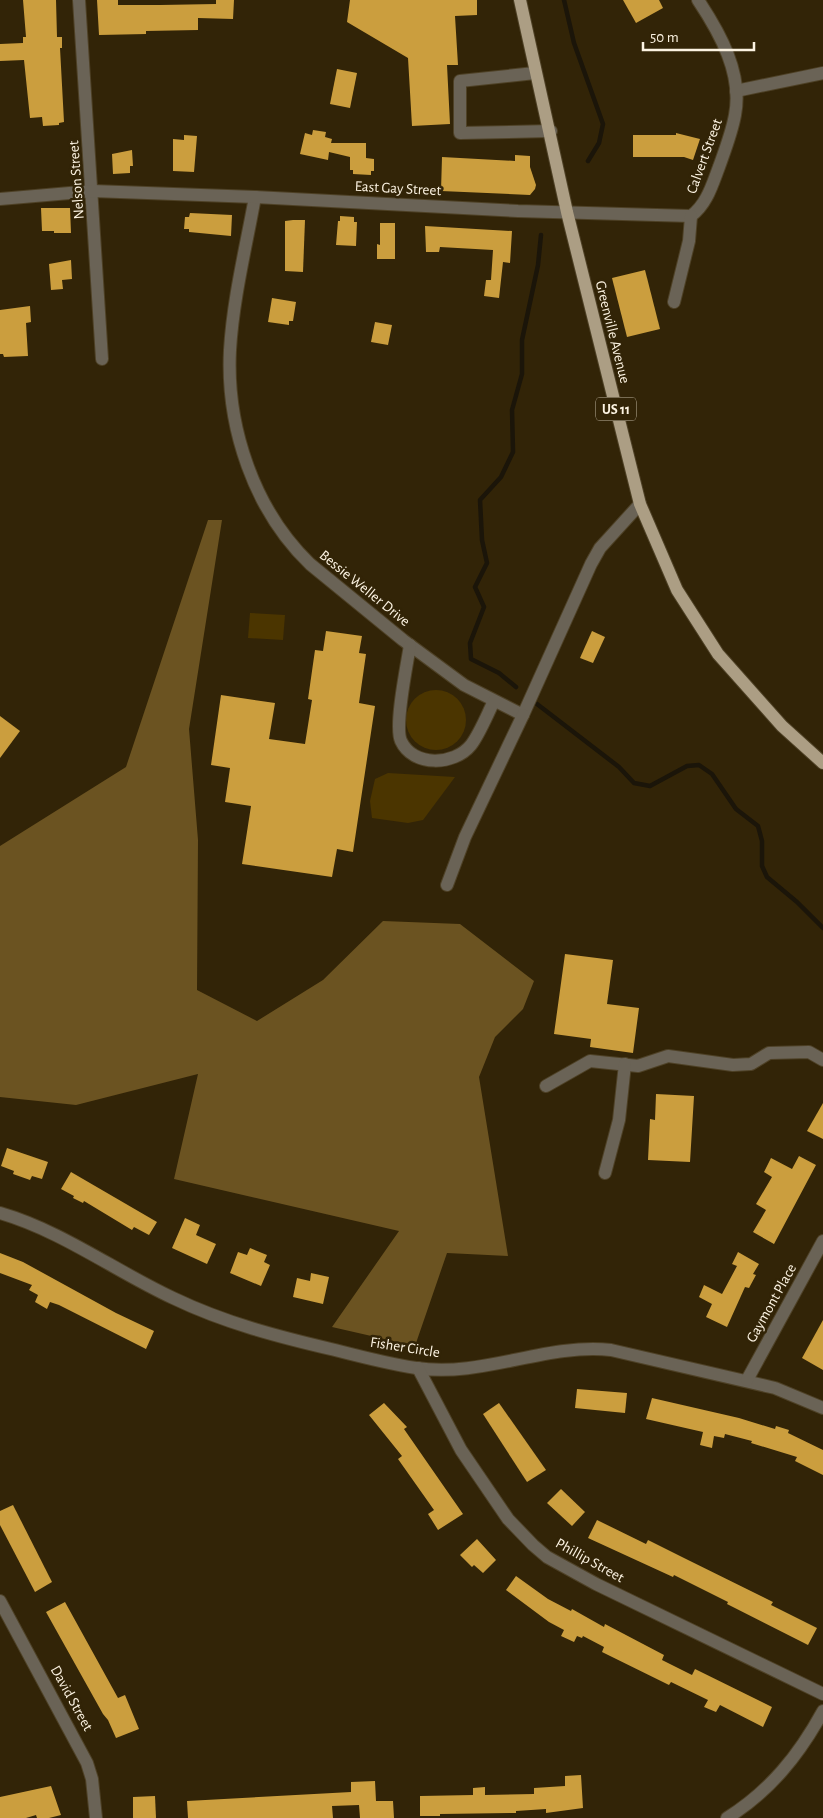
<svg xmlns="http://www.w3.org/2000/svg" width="823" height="1818" font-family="'Alegreya Sans',sans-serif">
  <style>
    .green { fill: #4b3500 }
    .forest { fill: #6b5321 }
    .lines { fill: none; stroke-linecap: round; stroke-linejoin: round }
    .stream { stroke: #1b1509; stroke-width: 4.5 }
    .building { fill: #cb9e3e }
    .minor-casing { stroke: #4e4126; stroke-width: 14 }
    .major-casing { stroke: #4e4126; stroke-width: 14 }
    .minor { stroke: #6a6356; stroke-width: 12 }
    .major { stroke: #ac9e84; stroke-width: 12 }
    .labels { text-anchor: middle; stroke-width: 5; stroke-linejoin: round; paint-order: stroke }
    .shield { fill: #322407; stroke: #bfb5a0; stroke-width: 1 }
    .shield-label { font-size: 14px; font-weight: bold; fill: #fcf3e2 }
    .street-label { font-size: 15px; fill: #fcf3e2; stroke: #322407 }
  </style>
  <rect width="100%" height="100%" fill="#322407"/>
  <g class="green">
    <polygon points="250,613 285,615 283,640 248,638"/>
    <circle cx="436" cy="720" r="30"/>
    <polygon points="388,773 455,777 423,820 408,823 372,818 370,801 375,779"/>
  </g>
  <polygon class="forest" points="208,520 222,520 189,729 198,840 197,990 257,1021 323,980 383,921 460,924 534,981 523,1009 495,1037 479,1077 508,1256 447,1253 415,1346 332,1327 399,1231 174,1179 198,1074 76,1105 0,1097 0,846 126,767"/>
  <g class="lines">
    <g class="stream">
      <polyline points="564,0 574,43 603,124 599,143 588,161"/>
      <polyline points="516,687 499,673 471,659 470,643 484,607 475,587 487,563 482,540 480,500 501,477 513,452 512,410 522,374 522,340 538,265 541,235"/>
      <polyline points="537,704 619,767 634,783 650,786 687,766 699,765 712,774 736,809 758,826 762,841 762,866 767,877 797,902 823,928"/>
    </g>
  </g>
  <g class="building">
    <polygon points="23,0 56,0 57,37 62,37 62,48 60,48 64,122 59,123 59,125 43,126 42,117 30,118 24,60 0,61 0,44 23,43 23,37 26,37"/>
    <polygon points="97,0 118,0 118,5 160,5 216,4 216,0 234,0 233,19 198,18 198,30 146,31 146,34 99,35"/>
    <polygon points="350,0 477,0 477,15 455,16 458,65 447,65 450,124 412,126 408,58 347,22"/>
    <polygon points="623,0 659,0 663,8 636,23"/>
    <polygon points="337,69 357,73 350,108 330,104"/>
    <polygon points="313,130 326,132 325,137 332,139 331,143 366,143 366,158 374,159 374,171 371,171 371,175 353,174 353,170 350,170 350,157 329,152 328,160 300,154 305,133 312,135"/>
    <polygon points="676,133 700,139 693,160 684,157 633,157 633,135 676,135"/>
    <polygon points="184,135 197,136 194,172 173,171 173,139 184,140"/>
    <polygon points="132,150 133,166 130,166 130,173 113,174 112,154"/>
    <polygon points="515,155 530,156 530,167 536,185 535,189 530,195 441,191 442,157 515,161"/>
    <polygon points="41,208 70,208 71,233 54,233 54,231 42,231"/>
    <polygon points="190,213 232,215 231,236 189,232 189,229 184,229 185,217 189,217"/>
    <polygon points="340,216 354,217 354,222 357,222 356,246 336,245 338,221 340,221"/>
    <polygon points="293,220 305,220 303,272 285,271 285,221"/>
    <polygon points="380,223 395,223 395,259 377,259 377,244 380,245"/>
    <polygon points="425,226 512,231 510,263 503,262 499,298 484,296 486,280 491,280 493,250 440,247 439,252 426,252"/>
    <polygon points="71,260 72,279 62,280 63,289 51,290 49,264"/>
    <polygon points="645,270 660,329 627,337 612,278"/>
    <polygon points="272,298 296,302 293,321 289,321 289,325 268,322"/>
    <polygon points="30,306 31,322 26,323 28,356 4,357 3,354 0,354 0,310"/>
    <polygon points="375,322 392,325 388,345 371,342"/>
    <polygon points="326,631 362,636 359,653 366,654 359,703 375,706 353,852 337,849 332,877 242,864 251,806 225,802 230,768 211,765 221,695 275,703 269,739 305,744 312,700 308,699 315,650 323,651"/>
    <polygon points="592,631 605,637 593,663 580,658"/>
    <polygon points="0,716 20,731 0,758"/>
    <polygon points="565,954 613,960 607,1004 639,1008 633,1053 590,1047 591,1039 554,1034"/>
    <polygon points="656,1094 694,1096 690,1162 648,1160 650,1119 655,1120"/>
    <polygon points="823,1103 823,1139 807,1131"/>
    <polygon points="7,1148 48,1162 42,1179 32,1176 30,1180 13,1174 14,1171 1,1166"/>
    <polygon points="799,1156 816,1165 774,1244 753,1232 766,1210 756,1204 772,1177 764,1172 771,1158 792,1169"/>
    <polygon points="71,1172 157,1222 149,1235 134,1227 132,1230 84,1201 83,1203 73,1198 74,1196 61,1189"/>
    <polygon points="185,1218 200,1225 196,1235 216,1244 207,1264 172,1248"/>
    <polygon points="250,1248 267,1255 264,1262 270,1265 261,1286 230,1273 238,1252 247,1255"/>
    <polygon points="738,1252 759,1264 753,1274 756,1275 749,1288 745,1287 727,1327 706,1317 712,1304 699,1297 704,1285 722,1294 737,1266 732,1264"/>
    <polygon points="0,1253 23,1262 116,1313 154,1331 146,1349 59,1305 50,1302 47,1309 35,1302 38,1295 29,1290 32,1285 0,1273"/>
    <polygon points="311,1273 329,1277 323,1304 293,1297 297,1278 310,1281"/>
    <polygon points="823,1320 823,1370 802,1358"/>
    <polygon points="577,1389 627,1393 625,1413 575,1408"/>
    <polygon points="652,1398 739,1418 775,1429 776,1426 789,1430 788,1433 823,1450 823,1475 795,1461 797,1457 751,1443 752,1441 725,1434 724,1438 714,1436 712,1448 700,1445 703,1432 646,1419"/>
    <polygon points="384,1403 407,1427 404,1429 463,1514 438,1530 428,1514 434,1510 398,1459 402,1456 369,1415"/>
    <polygon points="499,1403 546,1470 527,1482 483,1414"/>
    <polygon points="561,1489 585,1512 572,1526 547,1503"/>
    <polygon points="13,1505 52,1582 35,1592 0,1525 0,1511"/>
    <polygon points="597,1520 646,1544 648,1540 682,1557 773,1602 771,1605 817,1628 808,1645 727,1604 728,1602 674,1575 673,1577 588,1538"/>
    <polygon points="477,1539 496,1560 483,1573 474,1565 472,1567 460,1555"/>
    <polygon points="516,1576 548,1599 571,1611 572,1609 604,1627 605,1624 664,1655 662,1660 692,1675 695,1669 772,1707 763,1727 720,1705 716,1712 704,1707 708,1700 671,1682 669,1685 602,1652 604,1647 583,1636 582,1638 577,1636 574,1642 561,1636 564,1630 549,1622 506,1590"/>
    <polygon points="65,1602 118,1698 125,1695 139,1729 116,1738 108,1720 103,1714 46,1612"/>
    <polygon points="581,1775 583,1808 546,1813 546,1809 516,1811 516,1813 440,1814 440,1816 420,1816 420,1796 473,1795 473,1788 485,1787 485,1795 534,1794 534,1788 565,1786 565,1776"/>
    <polygon points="375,1781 376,1801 393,1801 394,1818 360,1818 359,1805 332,1806 333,1818 188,1818 187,1801 351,1792 351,1782"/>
    <polygon points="51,1786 61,1815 49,1818 37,1818 36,1815 26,1818 0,1818 0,1797"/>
    <polygon points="155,1796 156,1818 133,1818 133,1797"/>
  </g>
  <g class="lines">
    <defs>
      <g id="minor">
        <polyline points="79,0 102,359"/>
        <polyline points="535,73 460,81 460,133 551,131"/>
        <polyline points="736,91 823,73"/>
        <path d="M255 197C246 247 233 299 230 350 226 427 254 510 310 564L403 640 464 685 523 715 591 564 600 548 640 504"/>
        <path d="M0 199 93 191 255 197 518 211 691 216C707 204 712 185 719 167 725 150 732 132 735 115 743 74 720 33 698 0"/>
        <polyline points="674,302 689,241 691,216"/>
        <path d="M410 645C407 665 394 726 401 741 413 767 454 766 471 745 480 733 487 715 494 701"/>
        <polyline points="447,885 465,837 523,715"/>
        <polyline points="546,1086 590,1061 638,1066 668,1056 733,1065 751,1064 769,1053 809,1052 823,1060"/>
        <polyline points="605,1173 619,1120 625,1064"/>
        <path d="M0 1213C62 1231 115 1271 173 1298 225 1323 279 1337 335 1350 362 1357 389 1364 416 1368 483 1378 545 1343 611 1350L775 1388 823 1408"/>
        <polyline points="418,1368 461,1450 508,1519 533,1545 547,1557 596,1584 823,1694"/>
        <polyline points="747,1380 823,1241"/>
        <polyline points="0,1601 87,1763 92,1779 96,1818"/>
        <path d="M727 1818C770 1791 799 1755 823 1711"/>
      </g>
      <polyline id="major" points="520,0 567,212 640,504 677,590 718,654 782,726 823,763"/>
    </defs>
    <use href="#minor" class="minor-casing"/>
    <use href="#major" class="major-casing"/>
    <use href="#minor" class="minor"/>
    <use href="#major" class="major"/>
  </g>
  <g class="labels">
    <rect class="shield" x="596" y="397.5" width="40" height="23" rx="4"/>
    <g class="shield-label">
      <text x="616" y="414">US 11</text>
    </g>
    <g class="street-label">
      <text transform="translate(704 156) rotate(-70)" y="5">Calvert Street</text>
      <text transform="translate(76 180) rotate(-94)" y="5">Nelson Street</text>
      <text transform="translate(398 188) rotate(3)" y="5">East Gay Street</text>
      <text transform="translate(613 332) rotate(76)" y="5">Greenville Avenue</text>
      <text transform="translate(365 588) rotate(39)" y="5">Bessie Weller Drive</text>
      <text transform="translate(771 1303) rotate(-61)" y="5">Gaymont Place</text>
      <text transform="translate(405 1347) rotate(9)" y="5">Fisher Circle</text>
      <text transform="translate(590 1560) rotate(29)" y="5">Phillip Street</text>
      <text transform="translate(72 1698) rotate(61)" y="5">David Street</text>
    </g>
  </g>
  <path d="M643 42v8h111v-8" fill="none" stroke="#fcf3e2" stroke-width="2.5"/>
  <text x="650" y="42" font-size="15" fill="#fcf3e2" stroke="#322407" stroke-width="4" paint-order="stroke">50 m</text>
</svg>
